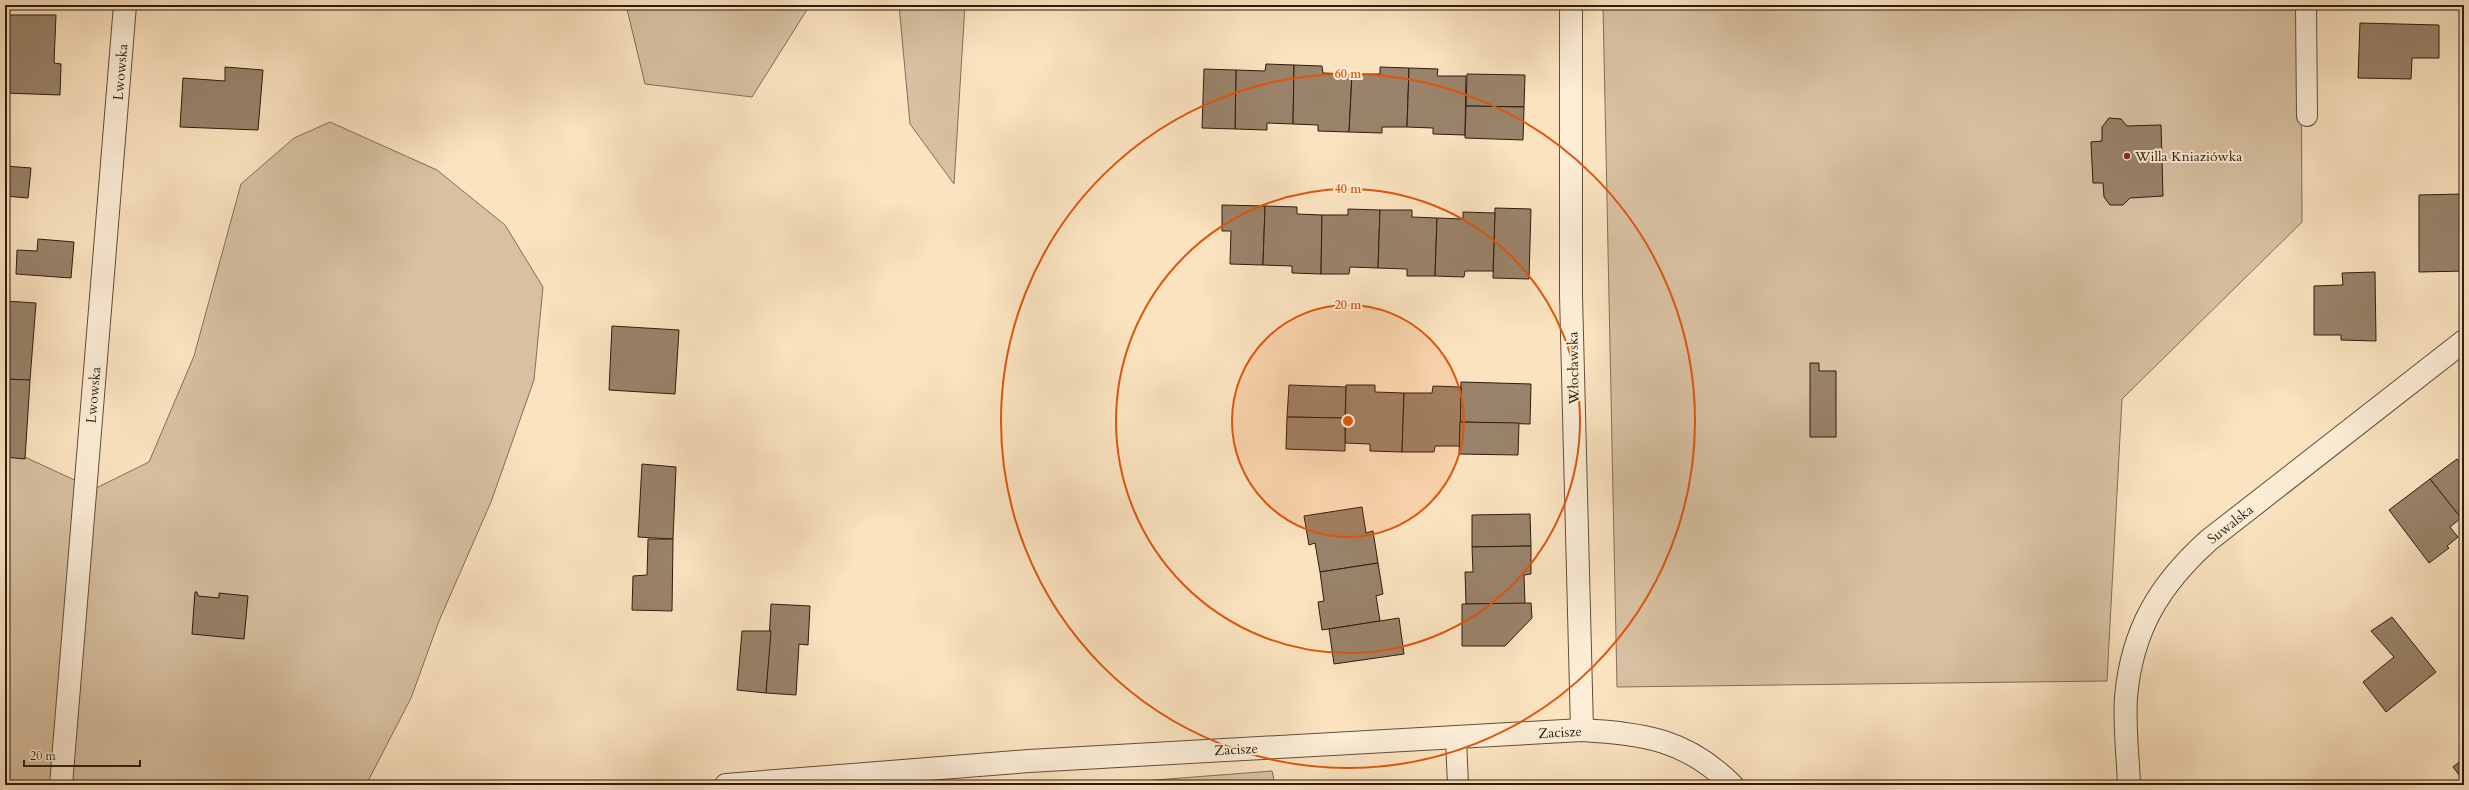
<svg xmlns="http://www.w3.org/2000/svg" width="2469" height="790" font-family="Cardo,serif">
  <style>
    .green { fill: #d8c1a2; stroke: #836e58 }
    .building { fill: #99836a; stroke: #2e1c0d }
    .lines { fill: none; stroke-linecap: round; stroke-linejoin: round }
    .service-casing { stroke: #614e3a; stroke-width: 22 }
    .minor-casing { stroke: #614e3a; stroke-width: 24 }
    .service { stroke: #fcedd6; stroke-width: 20 }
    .minor { stroke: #fcedd6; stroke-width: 22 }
    .ring { fill: none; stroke: #df560c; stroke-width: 2 }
    .poi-dot { fill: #8f2418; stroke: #fcedd6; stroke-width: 1.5 }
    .labels { text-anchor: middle; stroke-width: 4; stroke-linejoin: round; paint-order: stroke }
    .street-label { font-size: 14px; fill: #2e1c0d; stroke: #fcedd6 }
    .poi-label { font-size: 14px; fill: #2e1c0d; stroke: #fcedd6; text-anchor: start }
    .centre { fill: #df560c; stroke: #fcedd6; stroke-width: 2 }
    .ring-label { font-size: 12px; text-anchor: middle; font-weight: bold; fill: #df560c; stroke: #fcedd6; stroke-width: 4; stroke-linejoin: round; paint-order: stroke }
  </style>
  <rect width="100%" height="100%" fill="#fbe3c0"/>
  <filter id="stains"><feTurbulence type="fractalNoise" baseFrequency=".005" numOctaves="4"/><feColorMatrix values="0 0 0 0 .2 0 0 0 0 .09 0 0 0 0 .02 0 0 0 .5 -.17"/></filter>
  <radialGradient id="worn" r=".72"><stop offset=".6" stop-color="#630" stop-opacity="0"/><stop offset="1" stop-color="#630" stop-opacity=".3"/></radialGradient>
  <g class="green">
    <polygon points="626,5 810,5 752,97 645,84"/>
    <polygon points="899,5 965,5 954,184 910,124"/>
    <polygon points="1603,5 2301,5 2302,222 2122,399 2107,681 1617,687"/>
    <polygon points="330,122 437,170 505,225 543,287 534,380 491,502 439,621 411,698 366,785 5,785 5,445 16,453 94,489 149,462 194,356 241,184 294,138"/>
    <polygon points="1272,771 1275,785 1090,785"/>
  </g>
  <g class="building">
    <polygon points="5,15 56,15 54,63 61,64 60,95 5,93"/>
    <polygon points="2360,23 2439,25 2439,58 2412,58 2411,79 2358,78"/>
    <polygon points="1266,64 1294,65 1293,124 1267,123 1267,130 1235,129 1236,70 1265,71"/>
    <polygon points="1294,65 1322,66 1323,73 1352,74 1349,132 1318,131 1318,125 1293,124"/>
    <polygon points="225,67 263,70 258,130 180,127 183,78 225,81"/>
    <polygon points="1380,67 1409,68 1407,127 1382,127 1382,133 1349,132 1352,74 1380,74"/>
    <polygon points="1409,68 1438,69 1437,76 1466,76 1465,135 1433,134 1433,128 1407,127"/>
    <polygon points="1204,69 1236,70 1235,129 1202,128"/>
    <polygon points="1467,74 1525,75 1524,107 1466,106"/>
    <polygon points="1466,106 1524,107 1523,140 1465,138"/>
    <polygon points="2109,118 2121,119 2127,126 2161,125 2163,196 2130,198 2123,205 2110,205 2104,197 2103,183 2093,183 2091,142 2102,141 2102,127"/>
    <polygon points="5,163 5,166 31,168 28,198 5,196"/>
    <polygon points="2463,194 2464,271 2419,272 2419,195"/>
    <polygon points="1222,205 1265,206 1263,265 1230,264 1231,231 1222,231"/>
    <polygon points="1265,206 1297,207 1297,214 1322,215 1321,274 1292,273 1292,266 1263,265"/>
    <polygon points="1495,208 1531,209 1529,279 1493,278"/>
    <polygon points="1348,209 1380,210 1378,268 1350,267 1349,274 1321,274 1322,215 1348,215"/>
    <polygon points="1380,210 1412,210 1412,217 1437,218 1435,276 1407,276 1407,269 1378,268"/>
    <polygon points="1463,212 1495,213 1493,271 1465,271 1464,277 1435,276 1437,218 1463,219"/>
    <polygon points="38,239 74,242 71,278 16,274 17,250 37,251"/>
    <polygon points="2375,272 2376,341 2341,340 2341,335 2314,335 2314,286 2343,285 2342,273"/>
    <polygon points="5,301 36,303 30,380 5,379"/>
    <polygon points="612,326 679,330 675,394 609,390"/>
    <polygon points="1810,363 1819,363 1819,371 1836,371 1836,437 1810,437"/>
    <polygon points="5,379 30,380 25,459 5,457"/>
    <polygon points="1461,382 1531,384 1530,424 1460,422"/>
    <polygon points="1289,385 1346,387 1345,418 1287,417"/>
    <polygon points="1346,385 1375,385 1375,392 1404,393 1402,452 1370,451 1370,444 1345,443"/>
    <polygon points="1433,386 1461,387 1460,446 1435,446 1434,452 1402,452 1404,393 1432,393"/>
    <polygon points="1287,417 1345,418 1345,451 1286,449"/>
    <polygon points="1460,422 1519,423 1518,455 1459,454"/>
    <polygon points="2457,459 2464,468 2464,522 2430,479"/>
    <polygon points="642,464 676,467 673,539 638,537"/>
    <polygon points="2430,479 2461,518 2450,527 2458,537 2447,546 2449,548 2429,563 2389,510"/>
    <polygon points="1362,507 1366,533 1373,531 1378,563 1320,572 1315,543 1309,545 1304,516"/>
    <polygon points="1530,514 1531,546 1472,547 1472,515"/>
    <polygon points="648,539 673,539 672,611 632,610 633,576 647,575"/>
    <polygon points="1531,546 1531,574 1524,575 1525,604 1466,604 1465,572 1473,572 1472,547"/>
    <polygon points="1378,563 1383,594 1376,596 1380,621 1322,630 1318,602 1324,601 1320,572"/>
    <polygon points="195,592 197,592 198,596 219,598 219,593 248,596 244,639 192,634"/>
    <polygon points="1531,603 1532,618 1505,646 1462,646 1462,604"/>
    <polygon points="771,604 810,606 808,645 799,644 796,695 766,693"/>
    <polygon points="2392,617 2436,672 2386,712 2363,682 2394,657 2371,631"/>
    <polygon points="1399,618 1404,654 1334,664 1329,629"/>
    <polygon points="742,631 771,631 766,693 737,690"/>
    <polygon points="5,718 8,718 6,785 5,785"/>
    <polygon points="2464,758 2464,781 2453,767"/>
  </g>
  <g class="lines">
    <defs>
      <g id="service">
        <polyline points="2306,5 2307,116"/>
        <polyline points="1456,739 1458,785"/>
      </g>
      <g id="minor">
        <polyline points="1571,5 1571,295 1582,730"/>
        <polyline points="61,785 125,5"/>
        <path d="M726 785 1029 761 1582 730C1644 734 1686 739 1732 785"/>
        <path d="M2129 785C2128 756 2124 726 2126 697 2132 629 2160 584 2209 540L2464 341"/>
      </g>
    </defs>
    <use href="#service" class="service-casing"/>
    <use href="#minor" class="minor-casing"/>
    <use href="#service" class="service"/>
    <use href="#minor" class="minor"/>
  </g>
  <circle cx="1348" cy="421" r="116" fill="#df560c" fill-opacity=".12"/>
  <g class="ring">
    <circle cx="1348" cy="421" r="116"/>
    <circle cx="1348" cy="421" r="232"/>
    <circle cx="1348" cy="421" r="347"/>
  </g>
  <circle class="poi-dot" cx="2127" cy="156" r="4"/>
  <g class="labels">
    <g class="street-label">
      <text transform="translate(120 72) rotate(-85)" y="5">Lwowska</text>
      <text transform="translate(1573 368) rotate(-91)" y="5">Włocławska</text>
      <text transform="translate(93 395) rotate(-85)" y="5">Lwowska</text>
      <text transform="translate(2230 524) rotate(-38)" y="5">Suwalska</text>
      <text transform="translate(1560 732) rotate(-3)" y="5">Zacisze</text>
      <text transform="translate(1236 749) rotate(-3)" y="5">Zacisze</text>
    </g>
    <g class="poi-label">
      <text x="2135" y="161">Willa Kniaziówka</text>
    </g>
  </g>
  <circle cx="1348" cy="421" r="6" class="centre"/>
  <g class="ring-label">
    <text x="1348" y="78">60 m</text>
    <text x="1348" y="193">40 m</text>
    <text x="1348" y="309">20 m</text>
  </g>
  <rect width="2469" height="790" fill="none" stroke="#fbe3c0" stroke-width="20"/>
  <rect x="6" y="6" width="2457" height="778" fill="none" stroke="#2e1c0d" stroke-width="2"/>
  <rect x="10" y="10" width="2449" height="770" fill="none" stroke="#2e1c0d"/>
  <path d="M24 760v6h116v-6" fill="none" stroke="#2e1c0d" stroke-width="2"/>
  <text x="30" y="760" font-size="12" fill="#2e1c0d" stroke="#fcedd6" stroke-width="3" paint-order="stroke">20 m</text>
  <rect width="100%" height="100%" filter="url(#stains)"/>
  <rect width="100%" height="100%" fill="url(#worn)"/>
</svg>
